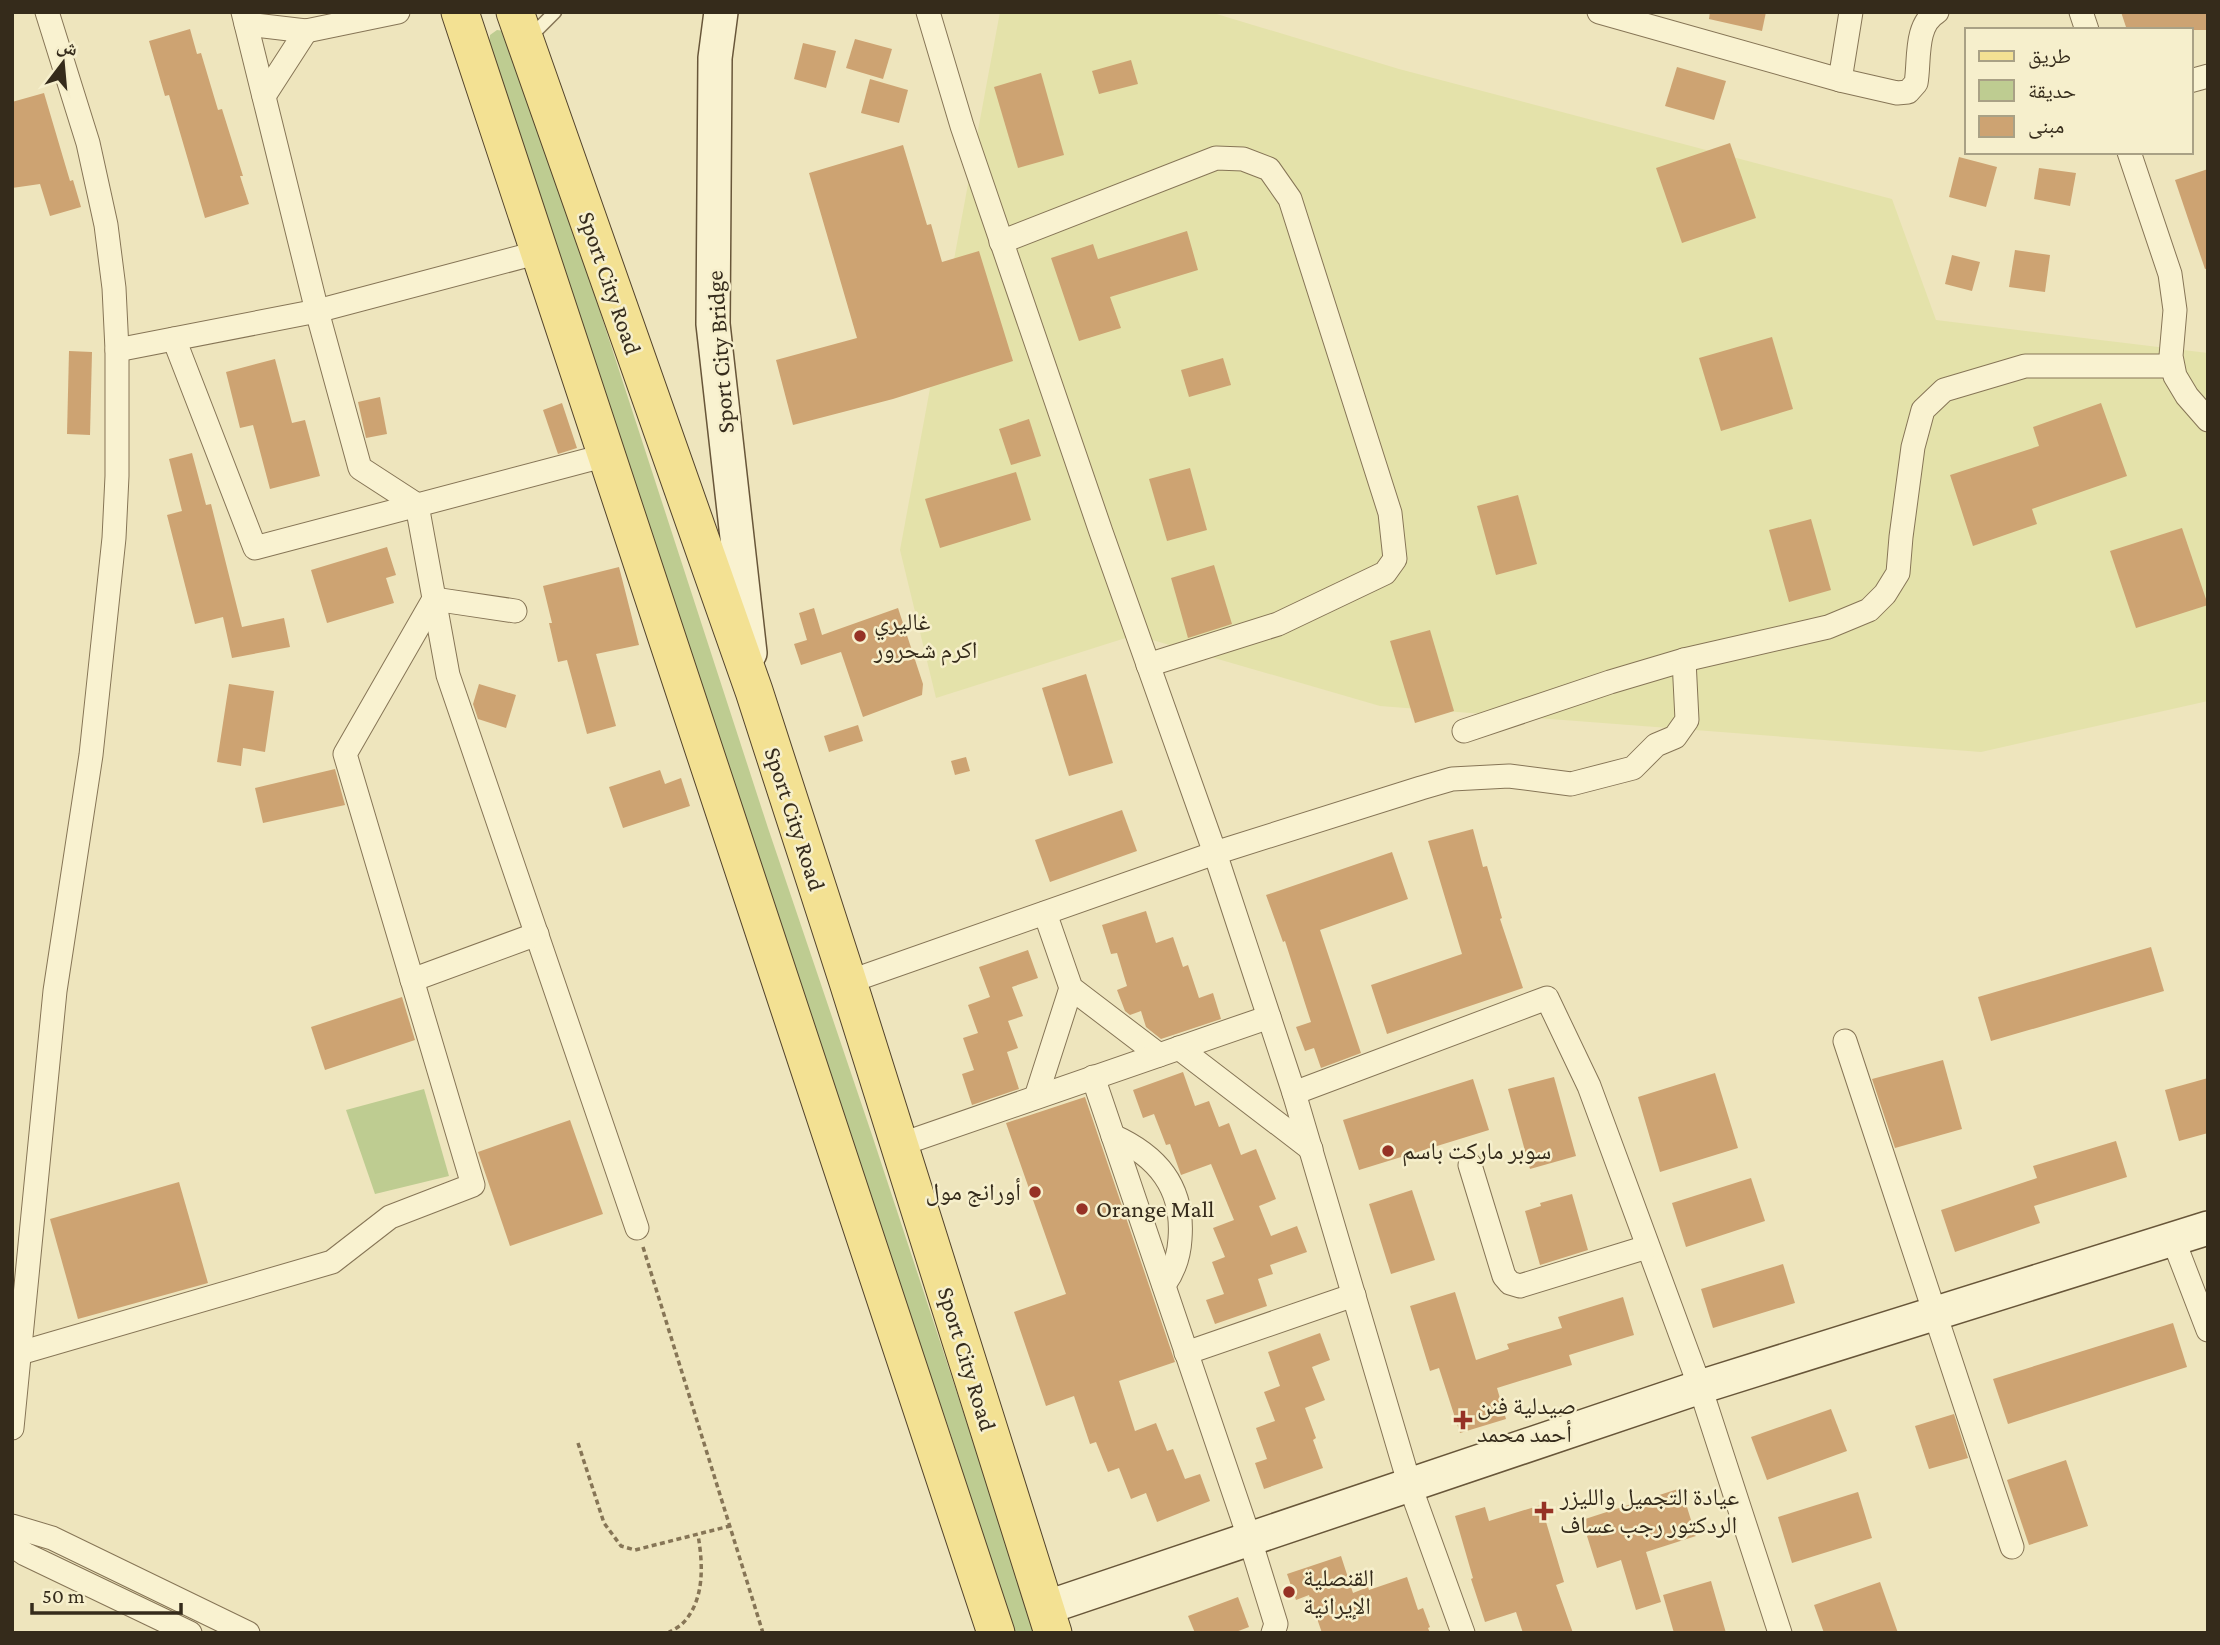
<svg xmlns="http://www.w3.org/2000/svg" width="2220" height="1645" font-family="'Crimson Pro','Noto Naskh Arabic',serif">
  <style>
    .farmland { fill: #e4e2aa }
    .green { fill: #becc91 }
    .building { fill: #cda372 }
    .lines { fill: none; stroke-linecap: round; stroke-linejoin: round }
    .lane-casing { stroke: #867556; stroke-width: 15 }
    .street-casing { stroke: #867556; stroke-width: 25 }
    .secondary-casing { stroke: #685639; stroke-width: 36 }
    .primary-casing { stroke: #53432b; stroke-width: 39 }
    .path { stroke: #867556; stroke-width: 3.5; stroke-dasharray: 5 3.5; stroke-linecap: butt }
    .lane { stroke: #f9f2d0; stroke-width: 12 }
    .street { stroke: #f9f2d0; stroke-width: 23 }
    .secondary { stroke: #f9f2d0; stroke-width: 33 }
    .primary { stroke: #f3e193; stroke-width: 37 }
    .poi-dot { fill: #963225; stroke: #f6efcc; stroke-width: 2.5 }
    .labels { text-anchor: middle; stroke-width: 5; stroke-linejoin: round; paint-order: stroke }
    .street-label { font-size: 24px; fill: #352b1b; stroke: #f6efcc }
    .poi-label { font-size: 24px; fill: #352b1b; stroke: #f6efcc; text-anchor: start }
  </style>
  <rect width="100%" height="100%" fill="#eee5bd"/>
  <polygon class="farmland" points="1000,12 1210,12 1399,69 1892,199 1936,320 2208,353 2208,701 1981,752 1380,706 1135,635 936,698 900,550"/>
  <g class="green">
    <polygon points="497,30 504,31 510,35 768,828 872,1135 1036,1633 1013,1633 950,1432 871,1206 733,778 665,584 489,45 490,35"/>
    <polygon points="424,1089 449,1176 375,1194 346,1110"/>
  </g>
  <g class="building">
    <polygon points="1710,12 1766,12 1762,31 1709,19"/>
    <polygon points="2121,12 2208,12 2208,30 2127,30"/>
    <polygon points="190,29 197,54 201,53 218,110 222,109 243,176 240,176 249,204 205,218 169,95 165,96 149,41"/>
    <polygon points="855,39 892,49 883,79 846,68"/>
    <polygon points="803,43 836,51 826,88 794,79"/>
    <polygon points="1131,60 1138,84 1099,94 1092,71"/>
    <polygon points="1677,67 1726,81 1714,120 1665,106"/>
    <polygon points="1041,73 1064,155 1018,168 994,87"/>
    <polygon points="870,79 908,90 899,123 861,113"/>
    <polygon points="44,93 70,181 73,180 81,207 50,216 40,184 12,188 12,102"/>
    <polygon points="1730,143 1756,218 1682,243 1656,168"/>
    <polygon points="903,145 927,225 931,224 942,262 979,251 1013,361 893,399 793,425 776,360 857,338 809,173"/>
    <polygon points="1959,157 1997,167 1986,207 1949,197"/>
    <polygon points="2039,168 2076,173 2070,206 2034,199"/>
    <polygon points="2208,169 2208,268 2205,269 2175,180"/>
    <polygon points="1187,231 1198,270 1110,297 1121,328 1079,341 1051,258 1093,244 1098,259"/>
    <polygon points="2015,250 2050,255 2045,292 2009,287"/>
    <polygon points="1952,255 1980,262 1972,291 1945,284"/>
    <polygon points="1772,337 1793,409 1721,431 1699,358"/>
    <polygon points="69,351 92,352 90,435 67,434"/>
    <polygon points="1223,358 1231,385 1189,397 1181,370"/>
    <polygon points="275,359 292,423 305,420 320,476 270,489 253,425 240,428 226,372"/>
    <polygon points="380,397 387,434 366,438 358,402"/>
    <polygon points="562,403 577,448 558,454 543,410"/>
    <polygon points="2101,403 2127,476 2032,509 2037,524 1973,546 1950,475 2039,446 2033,427"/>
    <polygon points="1029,419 1041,456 1011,465 999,429"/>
    <polygon points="192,453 206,505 211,504 242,627 284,618 290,647 232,658 223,617 195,624 167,515 182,511 169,459"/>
    <polygon points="1190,468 1207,530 1167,541 1149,479"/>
    <polygon points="1016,472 1031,520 940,548 925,499"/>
    <polygon points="1518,495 1537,564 1496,575 1477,506"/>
    <polygon points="1811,519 1831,590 1789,602 1769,530"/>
    <polygon points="2182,528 2208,605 2136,628 2110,551"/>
    <polygon points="387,547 396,575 386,578 394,603 327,623 311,570"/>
    <polygon points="1214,565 1232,624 1188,638 1171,578"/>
    <polygon points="619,567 639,645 596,654 616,726 587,734 567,660 558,662 549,623 552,623 543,586"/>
    <polygon points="814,608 822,635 898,608 923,684 922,695 863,717 841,652 801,665 794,644 807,640 799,613"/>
    <polygon points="1430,630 1454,711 1415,723 1390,641"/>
    <polygon points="1086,674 1113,763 1069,776 1042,688"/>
    <polygon points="229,684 274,691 265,752 243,748 241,766 217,762"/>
    <polygon points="479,684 516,695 506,728 478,719 473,704"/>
    <polygon points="858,725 863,741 829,752 824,736"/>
    <polygon points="966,757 970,771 955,775 951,761"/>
    <polygon points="335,769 345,805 263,823 255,788"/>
    <polygon points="660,770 665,784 681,778 690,806 623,828 609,787"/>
    <polygon points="1122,810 1137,851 1050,882 1035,840"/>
    <polygon points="1473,829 1483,867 1487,866 1502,918 1500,919 1523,988 1387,1034 1371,985 1462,954 1428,841"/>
    <polygon points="1392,852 1408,899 1320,930 1361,1053 1321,1068 1314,1048 1305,1051 1296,1027 1311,1022 1285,941 1283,942 1266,895"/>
    <polygon points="1146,911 1156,943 1173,937 1183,967 1188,965 1199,998 1213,993 1221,1019 1161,1039 1146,1027 1141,1011 1130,1015 1125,1011 1117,990 1127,986 1117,953 1111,954 1102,925"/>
    <polygon points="2151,947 2164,991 1991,1041 1978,997"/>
    <polygon points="1028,950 1038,978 1012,987 1023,1016 1008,1021 1018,1048 1007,1052 1019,1089 972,1105 962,1074 974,1070 963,1038 978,1033 968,1005 990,997 979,967"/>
    <polygon points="402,997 415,1040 325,1070 311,1027"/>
    <polygon points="1943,1060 1962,1129 1895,1148 1872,1079"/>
    <polygon points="1183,1072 1195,1106 1209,1101 1219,1127 1229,1123 1241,1155 1256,1149 1276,1199 1259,1206 1271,1236 1297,1226 1307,1252 1270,1265 1273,1274 1258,1279 1267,1306 1215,1324 1206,1300 1224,1294 1212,1262 1225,1257 1213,1228 1234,1220 1211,1164 1181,1175 1170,1144 1166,1145 1154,1114 1143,1118 1133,1090"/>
    <polygon points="1715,1073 1738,1148 1660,1172 1638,1097"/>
    <polygon points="1554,1077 1576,1156 1530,1169 1508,1089"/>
    <polygon points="2208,1078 2208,1133 2179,1141 2165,1090"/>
    <polygon points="1473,1079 1489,1130 1359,1170 1343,1120"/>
    <polygon points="1085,1097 1175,1362 1119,1381 1135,1431 1156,1423 1167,1451 1173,1449 1185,1479 1200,1474 1210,1501 1157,1522 1146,1493 1131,1499 1119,1468 1108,1472 1096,1442 1090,1444 1074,1396 1046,1406 1014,1312 1066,1294 1006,1123"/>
    <polygon points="570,1120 603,1214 510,1246 478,1152"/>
    <polygon points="2116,1141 2127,1177 2034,1206 2040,1223 1955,1252 1941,1210 2037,1178 2033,1166"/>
    <polygon points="1751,1178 1765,1221 1686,1247 1672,1203"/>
    <polygon points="179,1182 208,1283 78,1319 50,1219"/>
    <polygon points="1412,1190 1435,1260 1391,1274 1369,1204"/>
    <polygon points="1572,1194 1588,1250 1540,1265 1525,1211 1541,1206 1540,1203"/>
    <polygon points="1783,1264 1795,1303 1713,1328 1701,1289"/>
    <polygon points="1455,1292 1476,1360 1509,1349 1507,1344 1562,1328 1558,1317 1623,1297 1634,1335 1569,1355 1572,1365 1497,1388 1506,1419 1460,1433 1439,1368 1430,1371 1410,1306"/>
    <polygon points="2173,1323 2187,1367 2008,1424 1993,1379"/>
    <polygon points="1320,1333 1330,1360 1312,1367 1325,1400 1305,1408 1316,1438 1313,1440 1323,1468 1264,1489 1255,1463 1267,1459 1256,1428 1275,1421 1264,1392 1280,1386 1268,1352"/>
    <polygon points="1831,1409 1847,1451 1767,1480 1751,1437"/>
    <polygon points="1954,1414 1968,1458 1929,1469 1915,1426"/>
    <polygon points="2066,1460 2088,1526 2029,1545 2007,1480"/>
    <polygon points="1681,1488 1696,1536 1646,1552 1661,1602 1636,1610 1621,1560 1597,1568 1582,1520"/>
    <polygon points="1858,1492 1872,1538 1792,1563 1778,1517"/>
    <polygon points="1541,1505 1564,1582 1556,1585 1573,1633 1523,1633 1516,1612 1485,1622 1471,1579 1473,1578 1455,1516 1485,1507 1489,1521"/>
    <polygon points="1341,1556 1353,1593 1368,1587 1369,1590 1407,1577 1418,1610 1423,1608 1430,1627 1428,1628 1430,1633 1322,1633 1309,1595 1296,1600 1287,1574"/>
    <polygon points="1711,1581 1726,1633 1674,1633 1663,1595"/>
    <polygon points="1880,1582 1898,1633 1824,1633 1814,1605"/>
    <polygon points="1238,1597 1249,1627 1233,1633 1195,1633 1188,1616"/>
  </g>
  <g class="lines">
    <defs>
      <polyline id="lane" points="528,39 555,12"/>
      <g id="street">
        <polyline points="243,12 317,311 360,468 417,505 448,675 637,1228"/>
        <polyline points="928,12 962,126 1101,532 1215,853 1269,1017 1294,1093 1410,1486 1463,1633"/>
        <path d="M1599 12 1840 80 1897 93 1908 92 1916 83C1920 62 1914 25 1937 12"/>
        <polyline points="2081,12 2087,30"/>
        <polyline points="246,24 306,31 398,12"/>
        <polyline points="1840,80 1851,12"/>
        <polyline points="2190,81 2208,76"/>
        <polyline points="264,96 306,31"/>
        <polyline points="2129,152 2170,274 2175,310 2171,356 2175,376 2187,396 2208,420"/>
        <polyline points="1001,242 1216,158 1243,159 1269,169 1290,199 1390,513 1395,559 1385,573 1278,624 1148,665"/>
        <polyline points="174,339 255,548 607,455"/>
        <polyline points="117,350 317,311 540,252"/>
        <polyline points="1464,731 1610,682 1684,660 1828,627 1869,610 1885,594 1898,573 1901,537 1913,447 1923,410 1944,390 2025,366 2172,366"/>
        <polyline points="1045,913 1071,988 1159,1055"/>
        <polyline points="412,980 537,934"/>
        <polyline points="848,982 1215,853 1421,788 1452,779 1509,776 1571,784 1633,768 1656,745 1675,737 1687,720 1684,660"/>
        <polyline points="1845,1041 2012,1547"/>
        <polyline points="1179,1048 1311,1149"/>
        <polyline points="1093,1077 1250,1540 1276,1624 1273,1633"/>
        <polyline points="1294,1093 1547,998 1589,1086 1700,1387 1780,1633"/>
        <polyline points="1036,1097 1071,988"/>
        <path d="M1113 1136C1158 1156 1184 1188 1180 1239 1179 1257 1174 1271 1164 1285"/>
        <polyline points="899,1145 1269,1017"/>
        <polyline points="1470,1165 1504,1276 1510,1283 1520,1286 1647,1247"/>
        <polyline points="2173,1239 2208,1330"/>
        <polyline points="20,1353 332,1262 390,1217 473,1185 345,754 434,599 515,611"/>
        <polyline points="1186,1353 1354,1295"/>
        <polyline points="12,1428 55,991 91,755 114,538 117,476 117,350 114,288 106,225 88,143 47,12"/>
        <polyline points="12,1526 52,1538 248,1633"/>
        <polyline points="12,1545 25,1554 190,1633"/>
      </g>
      <g id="secondary">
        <polyline points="721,12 715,58 713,324 750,653"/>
        <polyline points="1045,1608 1700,1387 2208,1228"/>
      </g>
      <g id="primary">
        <polyline points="460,12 996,1633"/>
        <polyline points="515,12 754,691 848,982 1053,1633"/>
      </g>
    </defs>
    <use href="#lane" class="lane-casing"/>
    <use href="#street" class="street-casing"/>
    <use href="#secondary" class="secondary-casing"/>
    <use href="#primary" class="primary-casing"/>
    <g class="path">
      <polyline points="643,1247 763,1633"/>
      <polyline points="578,1443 604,1523 621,1546 635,1550 730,1526"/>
      <path d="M668 1633C673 1630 679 1627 683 1623 705 1600 703 1564 698 1535"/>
    </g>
    <use href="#lane" class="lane"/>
    <use href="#street" class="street"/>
    <use href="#secondary" class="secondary"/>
    <use href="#primary" class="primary"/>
  </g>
  <g class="poi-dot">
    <circle cx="860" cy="636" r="7"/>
    <circle cx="1388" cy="1151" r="7"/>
    <circle cx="1035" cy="1192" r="7"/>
    <circle cx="1082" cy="1209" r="7"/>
    <path d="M1459.5 1409.5h7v7h7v7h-7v7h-7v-7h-7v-7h7z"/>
    <path d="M1540.5 1500.5h7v7h7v7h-7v7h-7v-7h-7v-7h7z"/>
    <circle cx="1289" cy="1592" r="7"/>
  </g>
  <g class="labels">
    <g class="street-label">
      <text transform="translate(610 283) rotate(71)" y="8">Sport City Road</text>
      <text transform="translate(720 352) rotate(-94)" y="8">Sport City Bridge</text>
      <text transform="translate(795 819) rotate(72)" y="8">Sport City Road</text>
      <text transform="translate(967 1359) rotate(73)" y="8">Sport City Road</text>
    </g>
    <g class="poi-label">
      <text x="874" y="630">غاليري<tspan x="874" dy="28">اكرم شحرور</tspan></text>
      <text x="1402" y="1159">سوبر ماركت باسم</text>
      <text x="1021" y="1200" text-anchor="end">أورانج مول</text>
      <text x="1096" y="1217">Orange Mall</text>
      <text x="1477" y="1414">صيدلية فنن<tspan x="1477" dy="28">أحمد محمد</tspan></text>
      <text x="1560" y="1505">عيادة التجميل والليزر<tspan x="1560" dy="28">الردكتور رجب عساف</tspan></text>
      <text x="1303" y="1586">القنصلية<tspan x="1303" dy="28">الإيرانية</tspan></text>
    </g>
  </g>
  <rect width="2220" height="1645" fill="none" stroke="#352b1b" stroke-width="28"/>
  <rect x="1965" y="28" width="228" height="126" fill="#f6efcc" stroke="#a9a185" stroke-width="2"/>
  <rect x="1979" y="51" width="35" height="10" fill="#f3e193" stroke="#a9a185" stroke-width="2"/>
  <text x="2028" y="63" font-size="21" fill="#352b1b">طريق</text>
  <rect x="1979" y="80" width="35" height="21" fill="#becc91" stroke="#a9a185" stroke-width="2"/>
  <text x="2028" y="98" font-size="21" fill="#352b1b">حديقة</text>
  <rect x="1979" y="116" width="35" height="21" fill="#cda372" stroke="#a9a185" stroke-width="2"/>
  <text x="2028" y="133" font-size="21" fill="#352b1b">مبنى</text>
  <g transform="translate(63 63) rotate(16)" stroke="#f6efcc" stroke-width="5" paint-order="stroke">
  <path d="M0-5L12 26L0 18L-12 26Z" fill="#352b1b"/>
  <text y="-10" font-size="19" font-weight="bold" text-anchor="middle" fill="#352b1b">ش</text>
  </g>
  <path d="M32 1603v10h149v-10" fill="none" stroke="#352b1b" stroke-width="3.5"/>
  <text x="42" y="1603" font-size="21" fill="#352b1b" stroke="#f6efcc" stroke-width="5" paint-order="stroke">50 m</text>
</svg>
